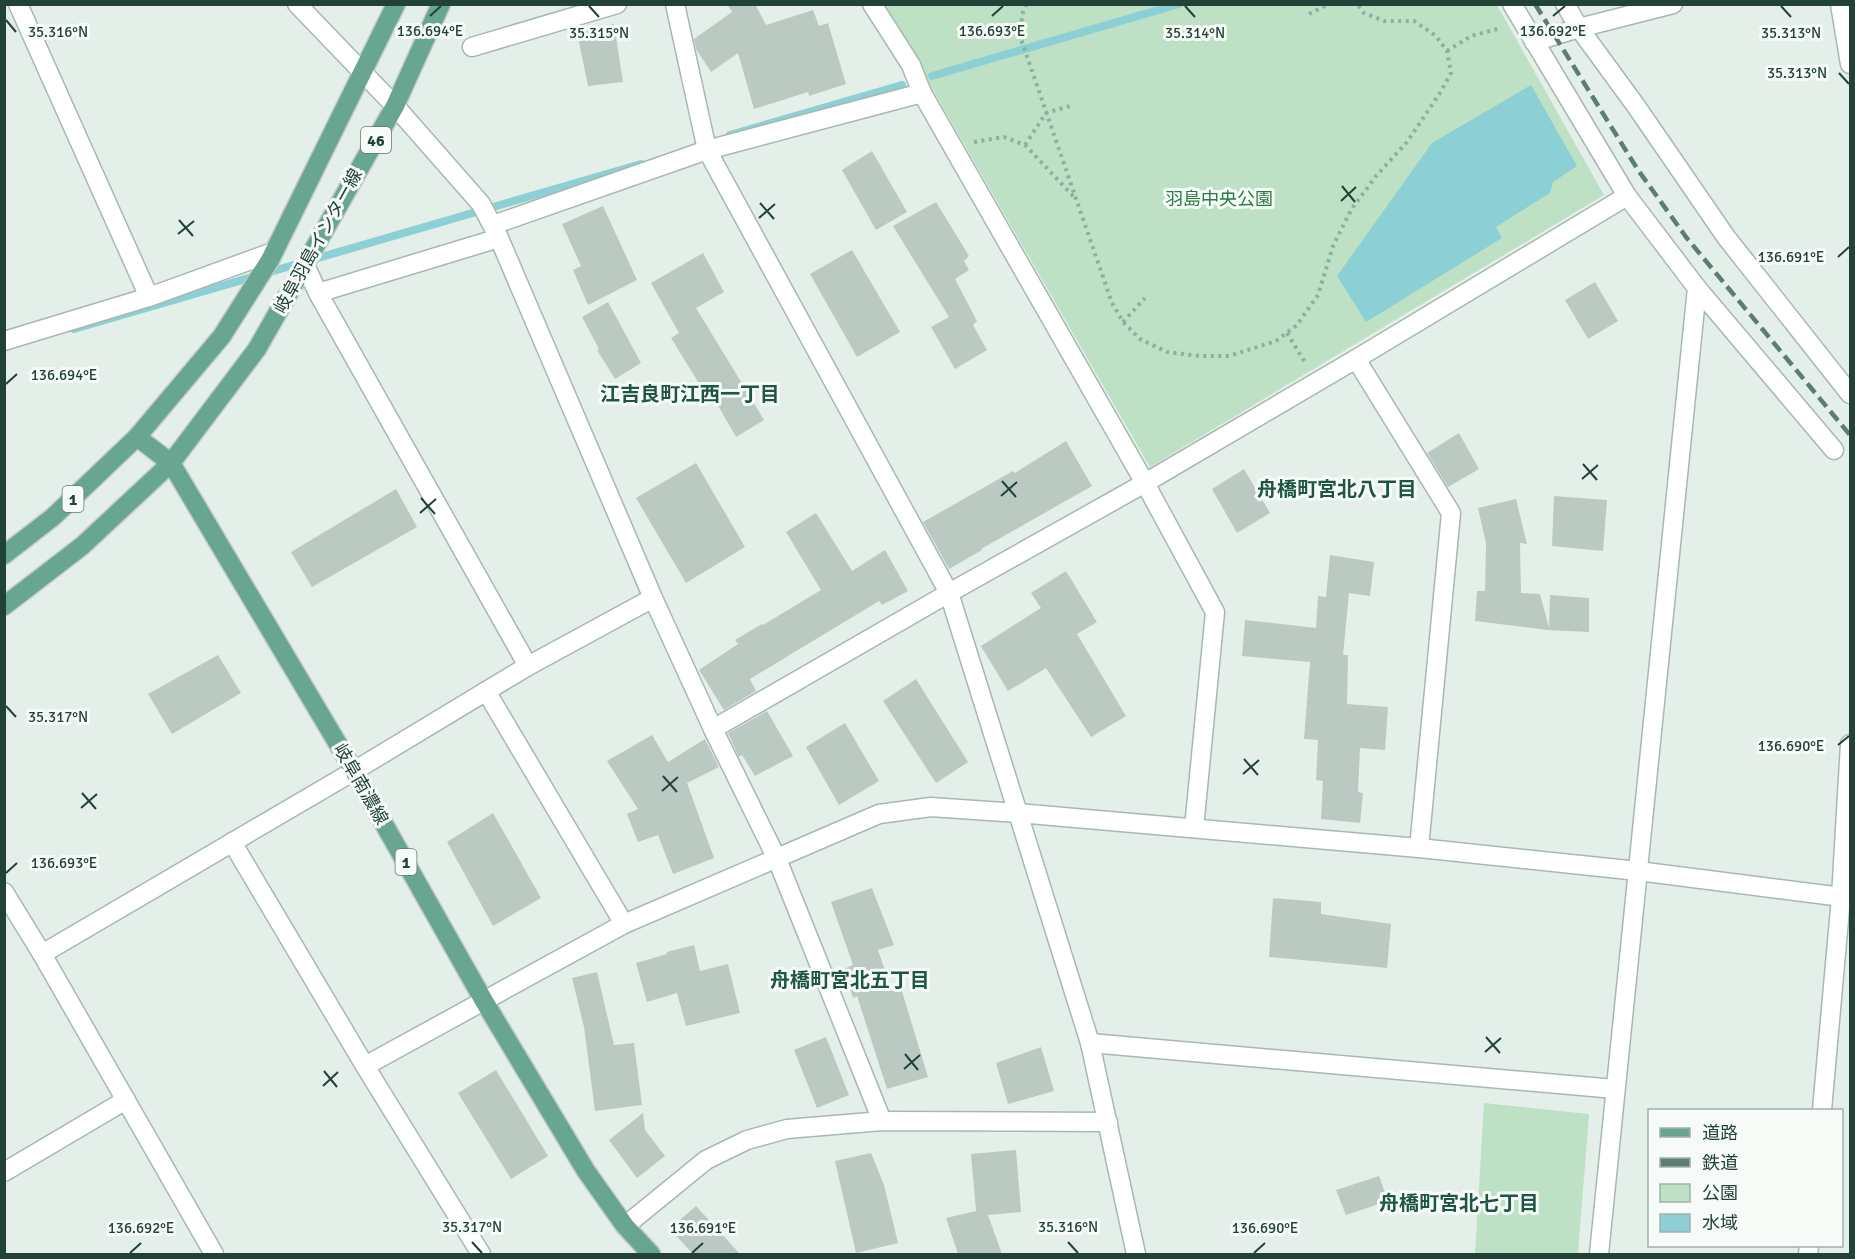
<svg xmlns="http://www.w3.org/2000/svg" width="1855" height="1259" font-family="Signika,'Noto Sans JP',sans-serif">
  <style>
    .green { fill: #bee0c4 }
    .water { fill: #8cd0d5 }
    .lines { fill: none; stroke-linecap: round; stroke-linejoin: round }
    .stream { stroke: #8cd0d5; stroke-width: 8 }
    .building { fill: #bacac2 }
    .minor-casing { stroke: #a7b8b1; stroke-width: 21 }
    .major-casing { stroke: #c1cac7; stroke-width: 21 }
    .path { stroke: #84b3a1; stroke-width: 4; stroke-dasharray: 3 4.5; stroke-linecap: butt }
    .minor { stroke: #fff; stroke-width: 18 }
    .major { stroke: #68a691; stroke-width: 18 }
    .rail { stroke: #5e7d72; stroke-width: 4.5; stroke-dasharray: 12 6; stroke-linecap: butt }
    .ticks { fill: none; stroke: #234237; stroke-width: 2 }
    .labels { text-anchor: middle; stroke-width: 6; stroke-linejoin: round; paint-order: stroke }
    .shield { fill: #f6fbf8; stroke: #627a71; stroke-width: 1.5 }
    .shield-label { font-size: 16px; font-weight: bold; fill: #234237 }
    .park-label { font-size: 18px; fill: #2b7b44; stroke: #f6fbf8 }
    .street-label { font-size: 18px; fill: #234237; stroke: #f6fbf8 }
    .neighbourhood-label { font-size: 20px; font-weight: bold; fill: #1e5543; stroke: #f6fbf8 }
    .ticks-label { font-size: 15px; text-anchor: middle; fill: #234237; stroke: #f6fbf8; stroke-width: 6; stroke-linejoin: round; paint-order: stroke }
  </style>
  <rect width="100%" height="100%" fill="#e5efea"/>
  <g class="green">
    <polygon points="884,5 1497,5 1604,195 1150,467"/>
    <polygon points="1484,1103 1589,1114 1578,1254 1475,1254"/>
  </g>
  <polygon class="water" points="1531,85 1577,166 1553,182 1550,193 1496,227 1502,238 1366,322 1337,276 1432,143"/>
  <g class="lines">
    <g class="stream">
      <polyline points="932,76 1179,4"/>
      <polyline points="730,135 902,85"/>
      <polyline points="74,329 641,164"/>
    </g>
  </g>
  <g class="building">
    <polygon points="727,4 755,4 766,25 813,10 819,26 828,23 846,84 809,96 808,92 754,109 738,53 711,72 696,49 694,39 732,12"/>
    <polygon points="614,24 623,82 588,86 577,32"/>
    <polygon points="872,151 907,212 876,230 842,170"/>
    <polygon points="936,202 969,256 964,261 969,270 955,279 977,321 973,325 987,350 955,369 931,327 949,317 893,226"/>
    <polygon points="603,206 637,280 588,305 573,270 581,266 562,224"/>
    <polygon points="852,250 900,332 857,357 810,274"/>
    <polygon points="703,253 724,292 696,308 743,385 764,420 736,437 705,383 700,385 671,338 679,333 651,283"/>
    <polygon points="1595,282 1618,321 1588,339 1565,300"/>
    <polygon points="608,302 641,363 615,379 597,350 599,349 582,317"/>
    <polygon points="1459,433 1479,469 1448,487 1427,453"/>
    <polygon points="1066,441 1092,486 981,549 982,550 949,569 923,522 1013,471 1015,473"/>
    <polygon points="696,463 745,547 686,583 636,498"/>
    <polygon points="1244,469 1270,513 1237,533 1212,489"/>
    <polygon points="396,489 417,527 312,587 291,552"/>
    <polygon points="1554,496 1607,500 1603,551 1552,546"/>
    <polygon points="1516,499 1527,544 1520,543 1521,593 1540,594 1549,628 1550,595 1589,598 1589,632 1548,630 1475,621 1477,591 1485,591 1486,543 1478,508"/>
    <polygon points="816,513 852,571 885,550 908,591 882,605 879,601 750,679 756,691 724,710 699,670 738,644 735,640 762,624 763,625 821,590 786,532"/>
    <polygon points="1330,555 1374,562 1370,596 1349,593 1343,655 1348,655 1347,704 1388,707 1385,750 1360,748 1358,792 1363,793 1360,823 1321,819 1323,781 1316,780 1318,740 1304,739 1310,662 1242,656 1245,620 1316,628 1318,596 1326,597"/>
    <polygon points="1066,571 1097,622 1077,634 1126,716 1091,737 1046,668 1008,691 981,646 1041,608 1031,593"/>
    <polygon points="218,655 241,693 172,734 148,694"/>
    <polygon points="916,679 968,762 936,783 883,701"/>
    <polygon points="767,711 793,756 755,776 742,755 739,757 728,733"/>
    <polygon points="845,723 879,781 839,805 806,747"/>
    <polygon points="652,735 668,762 705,739 719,767 687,783 714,858 673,874 658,835 638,842 627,814 638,809 607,761"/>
    <polygon points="493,813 541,898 493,926 447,842"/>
    <polygon points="872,888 894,945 878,950 892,991 901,988 928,1077 887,1089 857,996 853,998 844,969 853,965 831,902"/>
    <polygon points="1273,898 1321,902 1321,914 1391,924 1387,968 1269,957"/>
    <polygon points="694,945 700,971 728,964 740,1013 686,1026 677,993 647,1002 636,963 667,954 667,952"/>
    <polygon points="597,972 614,1045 634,1043 642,1105 595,1111 584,1027 572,978"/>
    <polygon points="826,1037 849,1095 817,1108 794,1050"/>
    <polygon points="1041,1047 1054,1091 1008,1104 996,1063"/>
    <polygon points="496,1070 548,1156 511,1179 458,1093"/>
    <polygon points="643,1113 645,1130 665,1156 637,1178 609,1140"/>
    <polygon points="1016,1150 1021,1212 988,1215 1002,1254 958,1254 946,1218 976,1211 971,1154"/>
    <polygon points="871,1153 884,1185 898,1243 856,1253 835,1161"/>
    <polygon points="1379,1176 1388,1201 1346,1215 1336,1190"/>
    <polygon points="696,1206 740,1254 693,1254 670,1229"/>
  </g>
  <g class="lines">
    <defs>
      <g id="minor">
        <polyline points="18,4 149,297"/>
        <polyline points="297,4 395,106 481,204 499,238 653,598 713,729 777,859 882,1121"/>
        <polyline points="675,4 707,150 949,593 1090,1043 1136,1254"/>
        <polyline points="872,4 911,65 922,93 1145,483 1215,612 1194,828"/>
        <polyline points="1512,4 1627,196 1697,288 1834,450"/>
        <polyline points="1565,4 1579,28 1636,106 1726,237 1850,394"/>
        <polyline points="1840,4 1850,64"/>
        <polyline points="1534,42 1579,28 1673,4"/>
        <polyline points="472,47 617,4"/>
        <polyline points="493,225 707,150 922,93"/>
        <polyline points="305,265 318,293 528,666"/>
        <polyline points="318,293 499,238"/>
        <polyline points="4,341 149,297 273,252"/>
        <polyline points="1356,359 1451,513 1419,848"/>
        <polyline points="486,691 624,924"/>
        <polyline points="713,729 949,593 1145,483 1356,359 1627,196"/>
        <polyline points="232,842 365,1066 481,1254"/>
        <polyline points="4,892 42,954 214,1254"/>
        <polyline points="42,954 354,771 528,666 653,598"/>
        <polyline points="1090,1043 1615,1089"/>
        <polyline points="365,1066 624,924 879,814 931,807 1018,813 1419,848 1638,871 1850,898"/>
        <polyline points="1822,1110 1841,897 1850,744"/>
        <polyline points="4,1172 126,1100"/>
        <polyline points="625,1226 706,1160 747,1140 787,1129 882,1121 1108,1122"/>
        <polyline points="1599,1254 1697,288"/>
        <polyline points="1808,1254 1809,1246"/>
      </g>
      <g id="major">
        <polyline points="137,437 171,463 354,771 484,1001 586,1171 625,1226 651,1254"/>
        <polyline points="4,555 53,517 137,437 222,336 270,260 396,4"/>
        <polyline points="4,606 82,546 171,463 257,349 395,106 441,4"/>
      </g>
    </defs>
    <use href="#minor" class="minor-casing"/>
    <use href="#major" class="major-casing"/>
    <g class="path">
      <polyline points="1026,4 1022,15 1021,39 1112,303 1123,322 1140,339 1167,352 1199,356 1229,356 1276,341 1297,325 1318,295 1333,246 1351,210 1376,176 1407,142 1440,93 1451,73 1447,51 1436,36 1414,21 1384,21 1364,13 1357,4"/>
      <polyline points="1309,14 1329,4"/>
      <polyline points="1447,51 1471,36 1501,28"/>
      <polyline points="974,142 1004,137 1025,145 1074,197"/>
      <polyline points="1025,145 1046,113 1070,106"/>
      <polyline points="1123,322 1145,298"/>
      <polyline points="1287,333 1306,364"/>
    </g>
    <use href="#minor" class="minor"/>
    <use href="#major" class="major"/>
    <polyline class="rail" points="1535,4 1638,170 1686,237 1850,435"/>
  </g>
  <path class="ticks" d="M589 6 599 17M1185 6 1195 17M1781 6 1791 17M430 16 441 6M992 16 1003 6M1553 16 1565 6M6 20 16 32M1839 73 1849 84M1342 186 1355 202M1341 201 1356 187M760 203 774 219M759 218 775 204M179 220 193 236M178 234 194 221M1838 257 1849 247M6 384 17 374M1583 464 1597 480M1582 479 1598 465M1002 481 1016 497M1001 496 1017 482M421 498 435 514M420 513 436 499M6 706 16 717M1838 745 1849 736M1244 759 1258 775M1243 774 1259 760M663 776 677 792M662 791 678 777M82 793 96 809M81 808 97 794M6 873 17 863M1486 1037 1500 1053M1485 1052 1501 1038M905 1054 918 1070M904 1069 920 1055M324 1071 337 1087M323 1086 338 1072M472 1242 482 1253M1068 1242 1078 1253M130 1253 141 1243M692 1253 703 1243M1254 1253 1265 1243"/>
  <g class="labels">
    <g class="shield">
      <rect x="361" y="127" width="30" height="26" rx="4.5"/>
      <rect x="62.5" y="486" width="21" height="26" rx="4.5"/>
      <rect x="395.5" y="849" width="21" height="26" rx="4.5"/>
    </g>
    <g class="shield-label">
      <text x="376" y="146">46</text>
      <text x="73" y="505">1</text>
      <text x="406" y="868">1</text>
    </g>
    <g class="park-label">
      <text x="1219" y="205">羽島中央公園</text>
    </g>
    <g class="street-label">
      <text transform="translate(318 241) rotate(-61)" y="6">岐阜羽島インター線</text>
      <text transform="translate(361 784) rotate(60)" y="6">岐阜南濃線</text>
    </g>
    <g class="neighbourhood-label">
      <text x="690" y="401">江吉良町江西一丁目</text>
      <text x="1337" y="496">舟橋町宮北八丁目</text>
      <text x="850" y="987">舟橋町宮北五丁目</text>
      <text x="1459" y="1210">舟橋町宮北七丁目</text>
    </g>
  </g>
  <g class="ticks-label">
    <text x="430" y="36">136.694°E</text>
    <text x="992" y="36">136.693°E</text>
    <text x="1553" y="36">136.692°E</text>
    <text x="58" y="37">35.316°N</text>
    <text x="599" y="38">35.315°N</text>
    <text x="1195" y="38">35.314°N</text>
    <text x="1791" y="38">35.313°N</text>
    <text x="1797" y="78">35.313°N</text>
    <text x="1791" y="262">136.691°E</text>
    <text x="64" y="380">136.694°E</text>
    <text x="58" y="722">35.317°N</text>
    <text x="1791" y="751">136.690°E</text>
    <text x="64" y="868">136.693°E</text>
    <text x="472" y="1232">35.317°N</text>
    <text x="1068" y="1232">35.316°N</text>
    <text x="141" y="1233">136.692°E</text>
    <text x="703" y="1233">136.691°E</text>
    <text x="1265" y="1233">136.690°E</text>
  </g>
  <rect width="1855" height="1259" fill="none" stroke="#234237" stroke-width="12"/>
  <rect x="1648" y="1109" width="195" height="138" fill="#f6fbf8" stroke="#a2b1ab" stroke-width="1.5"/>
  <rect x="1660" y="1128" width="30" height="9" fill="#68a691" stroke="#a2b1ab" stroke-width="1.5"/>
  <text x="1702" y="1139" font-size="18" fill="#234237">道路</text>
  <rect x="1660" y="1158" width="30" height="9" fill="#5e7d72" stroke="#a2b1ab" stroke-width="1.5"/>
  <text x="1702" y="1169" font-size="18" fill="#234237">鉄道</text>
  <rect x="1660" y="1184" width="30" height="18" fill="#bee0c4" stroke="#a2b1ab" stroke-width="1.5"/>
  <text x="1702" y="1199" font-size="18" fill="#234237">公園</text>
  <rect x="1660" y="1214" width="30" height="18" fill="#8cd0d5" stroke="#a2b1ab" stroke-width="1.5"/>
  <text x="1702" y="1229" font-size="18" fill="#234237">水域</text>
</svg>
